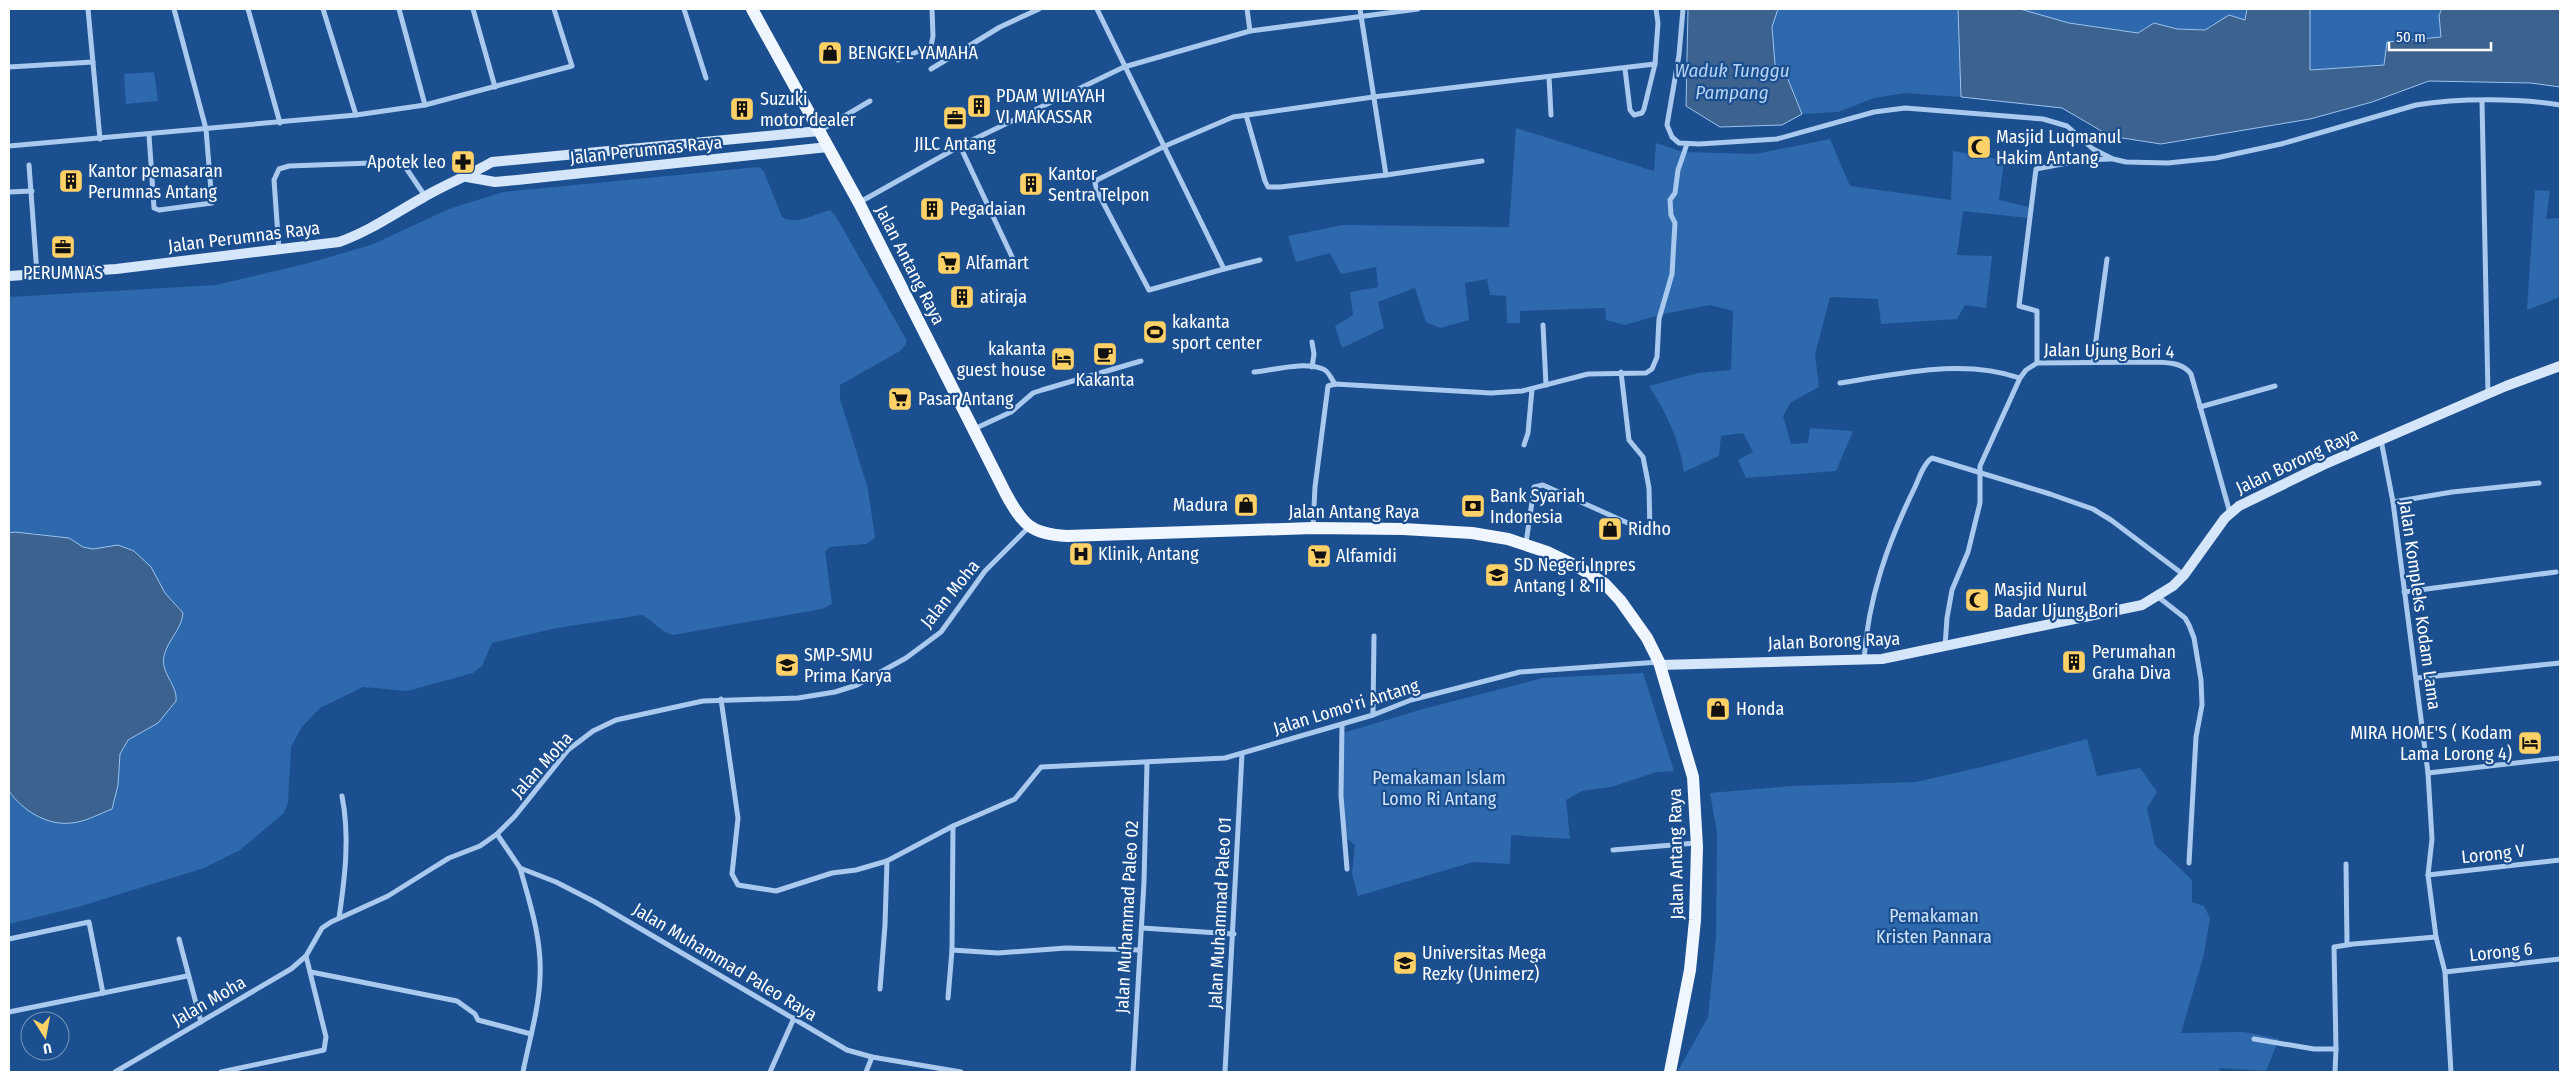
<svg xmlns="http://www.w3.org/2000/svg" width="2569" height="1081" font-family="'Fira Sans Condensed',sans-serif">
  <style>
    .green { fill: #2e69ad }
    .water { fill: #3c6290; stroke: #9cc4f0 }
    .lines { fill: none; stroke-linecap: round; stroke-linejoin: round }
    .street { stroke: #a9c9ee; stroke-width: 5 }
    .secondary { stroke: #d6e6fa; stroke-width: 10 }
    .primary { stroke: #f0f6ff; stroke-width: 12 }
    .labels { text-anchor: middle; stroke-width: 4.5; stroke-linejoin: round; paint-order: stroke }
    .poi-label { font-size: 18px; fill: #fff; stroke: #1b4f8f; text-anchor: start }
    .street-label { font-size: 18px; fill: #fff; stroke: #1b4f8f }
    .park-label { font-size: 18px; fill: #cfe3fa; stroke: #1b4f8f }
    .water-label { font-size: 19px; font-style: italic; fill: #b5d3f5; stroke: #1b4f8f }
  </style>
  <rect width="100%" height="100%" fill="#1b4f8f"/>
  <g class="green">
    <polygon points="1778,9 1958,9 1961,97 1905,93 1874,98 1838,112 1802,114 1787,77 1775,64 1772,27"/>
    <polygon points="2020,9 2247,9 2245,20 2214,23 2205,30 2177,29 2154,23 2138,33 2069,23"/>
    <polygon points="2310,9 2442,9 2439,15 2441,37 2413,38 2384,65 2309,70"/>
    <polygon points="154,72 158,101 126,104 124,74"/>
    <path d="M1516 128 1654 171 1656 143 1683 152 1755 154 1830 139 1850 186 1951 200 1953 151 2004 160 1999 200 2033 208 2028 218 1963 211 1957 255 1992 256 1986 308 1965 305 1957 319 1881 324 1878 299 1830 297 1815 354 1819 387 1791 402 1783 416 1791 444 1808 443 1810 428 1853 431 1836 471 1746 478 1738 460 1753 452 1743 433 1721 436 1719 456 1684 472C1680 441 1666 412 1649 386L1698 373 1731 370 1733 311 1710 305 1663 314 1625 325 1606 320 1605 308 1520 311V323H1507L1506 296 1490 295 1487 279 1465 283 1469 320 1440 328 1426 322 1415 288 1378 302 1384 328 1342 348 1335 326 1353 315 1350 292 1378 287 1376 267 1341 274 1330 253 1296 262 1288 236 1343 225 1509 227Z"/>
    <path d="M759 167 764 172 782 217C794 226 816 214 830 210L835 215 906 339V344L900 351 840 385V399L868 489 875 538 866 544 830 547 825 551 832 604 822 609 673 635C660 632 654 621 642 615L557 628 492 643 482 666 473 673 407 691 363 687 320 708 302 727 291 747 288 802 284 813 240 850 204 868 78 907 9 924V791C22 810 47 826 71 823 85 822 99 814 112 809L118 785 120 754 128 740 158 723 176 701C174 686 161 671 164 656 167 641 181 629 183 613L165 593 151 567 83 547 69 538 32 533H9V297L216 285 305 264 371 245 449 209 503 192Z"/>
    <polygon points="2535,190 2550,191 2546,219 2560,218 2560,297 2527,310"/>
    <polygon points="1643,673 1674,771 1657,772 1611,787 1582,791 1566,800 1570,839 1511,835 1510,864 1473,862 1358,896 1352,874 1355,845 1342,835 1343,733 1423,709 1543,678"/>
    <polygon points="2087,739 2097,776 2140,768 2157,792 2147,808 2155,845 2192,880 2192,902 2204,906 2210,918 2204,954 2181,1033 2244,1032 2279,1039 2266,1071 2219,1068 2220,1072 1678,1071 1708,1017 1716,938 1717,833 1710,793 1791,786 1916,782 1994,764"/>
  </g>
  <g class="water">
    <polygon points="1688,9 1778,9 1772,27 1775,64 1787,77 1802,114 1782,125 1720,127 1686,106"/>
    <polygon points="1958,9 2020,9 2069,23 2138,33 2154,23 2177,29 2205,30 2229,15 2245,20 2247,9 2310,9 2310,70 2384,65 2387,42 2441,37 2439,15 2442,9 2560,9 2560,87 2531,83 2429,81 2372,102 2310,119 2161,144 2110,136 2062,108 1961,97"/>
    <path d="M15 532 69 538 83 547 93 549 118 545 134 551 151 567 165 593 183 613C182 629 167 641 164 656 160 673 178 685 176 701L158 723 128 740 120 754 118 785 112 809C99 814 85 822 71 823 47 826 22 810 9 791V533Z"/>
  </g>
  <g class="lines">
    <g class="street">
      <polyline points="88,9 100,139"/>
      <polyline points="248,9 280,123"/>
      <polyline points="323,9 356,115"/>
      <polyline points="399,9 425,105"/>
      <polyline points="473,9 495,87"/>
      <polyline points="684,9 706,78"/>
      <polyline points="1097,9 1224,269 1260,260"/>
      <polyline points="1247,9 1250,31"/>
      <polyline points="1360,9 1386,175 1482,161"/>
      <path d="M1683 9 1679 55 1667 125 1672 137 1679 143 1699 144 1777 139 1874 112 1905 108 2043 119 2067 126 2093 149 2113 159 2126 162 2168 163 2216 158 2281 144 2416 105C2458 98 2519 98 2560 105"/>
      <polyline points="898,60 931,46 933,36 932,9"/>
      <polyline points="9,67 93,62"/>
      <polyline points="931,69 1000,27 1039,9"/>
      <polyline points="1625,69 1630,110 1634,115 1642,113 1644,109 1655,64"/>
      <polyline points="1549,77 1551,115"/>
      <polyline points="2482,101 2488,394"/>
      <polyline points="1246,115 1265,181 1268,187 1280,187 1386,175"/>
      <polyline points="821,130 870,101"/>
      <polyline points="149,135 154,208 159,210 212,203 206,129 174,9"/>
      <polyline points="9,146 356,115 425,105 572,66 554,9"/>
      <polyline points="960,146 1014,261"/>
      <polyline points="29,165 37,274"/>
      <polyline points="9,192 32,191"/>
      <polyline points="860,202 960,146 1124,67 1250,31 1418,9"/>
      <polyline points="279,250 274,180 279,169 289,166 399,162 406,168 425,196"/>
      <polyline points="1224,269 1149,290 1097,191 1095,183 1097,180 1165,146 1233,117 1373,97 1655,64 1658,23 1656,9"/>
      <polyline points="1543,325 1546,385"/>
      <polyline points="2093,362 2107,259"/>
      <polyline points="2037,363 2037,311 2019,306 2036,169 2083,160 2111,159"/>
      <polyline points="1312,367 1314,354 1312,342"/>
      <path d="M1254 372C1274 370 1304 361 1323 369 1329 371 1331 379 1335 384"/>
      <path d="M1840 383C1899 374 1962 358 2020 378"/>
      <polyline points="2200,407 2275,386"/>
      <polyline points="974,429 1011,412 1033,393 1042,390 1141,361"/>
      <polyline points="2381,440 2393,502 2428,773 2432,839 2428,875 2436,937 2445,972 2451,1072"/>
      <polyline points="1524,445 1528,433 1532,389"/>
      <polyline points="2393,502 2452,492 2539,483"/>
      <polyline points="1313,527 1315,487 1328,386 1335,384 1491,393 1522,391 1588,374 1646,373 1652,369 1657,357 1659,319 1672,274 1675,223 1671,215 1670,200 1675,193 1678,170 1687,144"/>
      <polyline points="1526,543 1533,495 1534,487 1543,485 1650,533 1649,488 1646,472 1643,457 1629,440 1621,372"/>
      <polyline points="2404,592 2556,572"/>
      <polyline points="2157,596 2185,618 2189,625 2194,638 2201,680 2202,705 2196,737 2189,863"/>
      <path d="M1945 647 1947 618 1952 590 1968 552 1980 503V466L2020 378 2026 370 2037 363 2155 362C2168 363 2182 362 2191 374L2230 513"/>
      <path d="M1864 660C1868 598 1888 542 1915 487 1919 478 1924 463 1932 458L2050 494 2093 509 2111 520 2184 575"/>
      <polyline points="2417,678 2560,663"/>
      <polyline points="721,699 738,818 732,874 738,885 776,891 832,873 856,870 887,861"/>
      <polyline points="1373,715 1374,636"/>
      <polyline points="1342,724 1341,796 1347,869"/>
      <polyline points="2428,773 2560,758"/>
      <polyline points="497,834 520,868 556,882 595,902 847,1050 872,1057 961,1072"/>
      <polyline points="1613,850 1696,843"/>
      <polyline points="2346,864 2347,944"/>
      <path d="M520 868C530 903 542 940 540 977 539 1009 529 1041 523 1072"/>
      <polyline points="2428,875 2560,860"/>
      <path d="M339 918C345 877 350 836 342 796"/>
      <polyline points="1142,928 1234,934"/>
      <polyline points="9,939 89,922 103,993"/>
      <polyline points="179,939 201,1022"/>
      <polyline points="952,950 998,953 1066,948 1139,950"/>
      <polyline points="311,972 457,1001 475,1014 478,1020 531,1034"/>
      <polyline points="2445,972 2560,959"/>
      <polyline points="880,989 885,925 887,861 953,826 1015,799 1041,767 1225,758 1373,715 1411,700 1520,672 1659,662"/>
      <polyline points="948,998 952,950 953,826"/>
      <polyline points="9,1012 187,976"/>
      <polyline points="2254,1039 2314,1049 2336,1049 2334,947 2353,944 2436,937"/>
      <polyline points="115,1072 291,969 306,956 322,928 331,922 388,896 428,871 449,858 480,846 497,834 515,816 568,750 593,731 616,720 703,701 798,698 835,692 857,685 906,658 941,632 985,571 1029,527"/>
      <polyline points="221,1072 324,1050 326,1037 306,956"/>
      <polyline points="770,1072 794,1018"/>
      <polyline points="866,1072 872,1057"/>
      <polyline points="1133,1072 1144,882 1147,763"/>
      <polyline points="1225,1072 1242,754"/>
      <polyline points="2335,1072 2336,1049"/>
    </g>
    <g class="secondary">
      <polyline points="467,177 495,182 517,180 828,147"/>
      <path d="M9 276 116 269 339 242C370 231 395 213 424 197 446 184 470 175 492 162L819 131"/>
      <polyline points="1660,665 1882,659 2142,605 2173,586 2184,575 2225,518 2239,506 2323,465 2506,386 2560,366"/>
    </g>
    <path class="primary" d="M752 9 859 203 1006 494C1023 525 1031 534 1067 536L1313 528 1403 529 1472 533 1508 539 1547 552 1580 568 1605 584 1620 600 1647 638 1659 662 1693 777 1697 847 1695 920 1690 970 1670 1072"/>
  </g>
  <defs>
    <symbol id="shop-square" viewBox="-11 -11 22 22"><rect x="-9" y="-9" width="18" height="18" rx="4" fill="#ffd166" stroke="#1b4f8f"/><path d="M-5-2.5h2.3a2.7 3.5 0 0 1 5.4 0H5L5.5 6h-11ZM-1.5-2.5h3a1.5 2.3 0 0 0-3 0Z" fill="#111"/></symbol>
    <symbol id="building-square" viewBox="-11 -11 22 22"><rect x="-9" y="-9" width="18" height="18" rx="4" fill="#ffd166" stroke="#1b4f8f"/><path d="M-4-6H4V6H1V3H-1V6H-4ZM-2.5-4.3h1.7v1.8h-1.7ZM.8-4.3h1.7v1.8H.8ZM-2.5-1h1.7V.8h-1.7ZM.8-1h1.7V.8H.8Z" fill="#111"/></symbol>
    <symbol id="office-square" viewBox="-11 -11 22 22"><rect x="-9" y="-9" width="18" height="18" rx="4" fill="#ffd166" stroke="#1b4f8f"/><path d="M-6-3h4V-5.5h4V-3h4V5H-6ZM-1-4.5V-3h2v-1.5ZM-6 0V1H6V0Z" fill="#111"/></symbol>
    <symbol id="mosque-square" viewBox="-11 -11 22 22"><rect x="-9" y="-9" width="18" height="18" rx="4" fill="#ffd166" stroke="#1b4f8f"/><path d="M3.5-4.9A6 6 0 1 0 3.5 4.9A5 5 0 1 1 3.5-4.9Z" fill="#111"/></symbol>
    <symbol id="pharmacy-square" viewBox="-11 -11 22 22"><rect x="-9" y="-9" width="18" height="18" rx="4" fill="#ffd166" stroke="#1b4f8f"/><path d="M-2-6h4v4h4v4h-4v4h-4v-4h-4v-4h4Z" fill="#111"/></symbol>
    <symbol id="supermarket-square" viewBox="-11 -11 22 22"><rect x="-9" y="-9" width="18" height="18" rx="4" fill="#ffd166" stroke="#1b4f8f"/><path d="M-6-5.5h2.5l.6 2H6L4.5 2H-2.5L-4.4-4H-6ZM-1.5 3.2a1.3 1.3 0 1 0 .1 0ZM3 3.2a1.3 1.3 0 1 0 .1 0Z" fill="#111"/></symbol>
    <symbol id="stadium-square" viewBox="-11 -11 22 22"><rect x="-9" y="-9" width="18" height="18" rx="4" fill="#ffd166" stroke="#1b4f8f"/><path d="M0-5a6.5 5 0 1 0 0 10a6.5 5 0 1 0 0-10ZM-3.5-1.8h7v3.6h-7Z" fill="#111"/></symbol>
    <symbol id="cafe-square" viewBox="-11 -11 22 22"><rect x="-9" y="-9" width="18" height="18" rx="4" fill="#ffd166" stroke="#1b4f8f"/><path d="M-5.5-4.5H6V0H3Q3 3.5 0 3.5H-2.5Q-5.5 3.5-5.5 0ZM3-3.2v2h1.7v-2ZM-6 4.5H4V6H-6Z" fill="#111"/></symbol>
    <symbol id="hotel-square" viewBox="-11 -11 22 22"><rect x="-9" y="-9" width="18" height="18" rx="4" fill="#ffd166" stroke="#1b4f8f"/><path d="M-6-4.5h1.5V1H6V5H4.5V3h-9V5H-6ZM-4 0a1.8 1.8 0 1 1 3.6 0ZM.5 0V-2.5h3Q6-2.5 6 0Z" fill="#111"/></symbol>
    <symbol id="bank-square" viewBox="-11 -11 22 22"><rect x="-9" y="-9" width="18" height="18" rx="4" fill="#ffd166" stroke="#1b4f8f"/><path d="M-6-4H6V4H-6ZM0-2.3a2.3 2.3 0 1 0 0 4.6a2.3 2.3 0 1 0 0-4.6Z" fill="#111"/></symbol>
    <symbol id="hospital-square" viewBox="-11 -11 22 22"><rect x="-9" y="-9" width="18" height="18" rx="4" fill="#ffd166" stroke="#1b4f8f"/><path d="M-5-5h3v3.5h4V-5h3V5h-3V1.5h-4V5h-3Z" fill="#111"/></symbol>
    <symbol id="school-square" viewBox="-11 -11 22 22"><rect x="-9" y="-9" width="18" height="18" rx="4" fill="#ffd166" stroke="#1b4f8f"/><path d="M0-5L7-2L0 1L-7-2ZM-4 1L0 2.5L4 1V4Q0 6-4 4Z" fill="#111"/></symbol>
    <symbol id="university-square" viewBox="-11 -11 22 22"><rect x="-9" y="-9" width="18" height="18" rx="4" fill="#ffd166" stroke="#1b4f8f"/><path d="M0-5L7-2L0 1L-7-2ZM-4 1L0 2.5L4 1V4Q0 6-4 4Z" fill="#111"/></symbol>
  </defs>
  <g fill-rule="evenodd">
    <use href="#shop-square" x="816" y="39" width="28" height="28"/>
    <use href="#building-square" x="965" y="92" width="28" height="28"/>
    <use href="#building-square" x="728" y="95" width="28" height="28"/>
    <use href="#office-square" x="941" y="104" width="28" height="28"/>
    <use href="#mosque-square" x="1965" y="133" width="28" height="28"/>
    <use href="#pharmacy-square" x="449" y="148" width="28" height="28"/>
    <use href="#building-square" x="57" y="167" width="28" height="28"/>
    <use href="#building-square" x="1017" y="170" width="28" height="28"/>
    <use href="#building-square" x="918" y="195" width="28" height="28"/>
    <use href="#office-square" x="49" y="233" width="28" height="28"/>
    <use href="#supermarket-square" x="935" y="249" width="28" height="28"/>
    <use href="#building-square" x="948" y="283" width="28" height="28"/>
    <use href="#stadium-square" x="1141" y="318" width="28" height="28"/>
    <use href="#cafe-square" x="1091" y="340" width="28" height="28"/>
    <use href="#hotel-square" x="1049" y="345" width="28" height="28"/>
    <use href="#supermarket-square" x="886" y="385" width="28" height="28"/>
    <use href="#shop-square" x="1232" y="491" width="28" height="28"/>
    <use href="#bank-square" x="1459" y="492" width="28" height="28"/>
    <use href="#shop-square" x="1596" y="515" width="28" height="28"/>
    <use href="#hospital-square" x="1067" y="540" width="28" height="28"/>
    <use href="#supermarket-square" x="1305" y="542" width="28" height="28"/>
    <use href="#school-square" x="1483" y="561" width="28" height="28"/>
    <use href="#mosque-square" x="1963" y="586" width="28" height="28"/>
    <use href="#building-square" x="2060" y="648" width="28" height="28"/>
    <use href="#school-square" x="773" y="651" width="28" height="28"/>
    <use href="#shop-square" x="1704" y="695" width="28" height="28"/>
    <use href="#hotel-square" x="2516" y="729" width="28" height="28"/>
    <use href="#university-square" x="1391" y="949" width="28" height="28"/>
  </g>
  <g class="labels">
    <g class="poi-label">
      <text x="848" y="59">BENGKEL YAMAHA</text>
      <text x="996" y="102">PDAM WILAYAH<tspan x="996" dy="21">VI MAKASSAR</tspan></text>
      <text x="760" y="105">Suzuki<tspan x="760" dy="21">motor dealer</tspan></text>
      <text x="1996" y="143">Masjid Luqmanul<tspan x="1996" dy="21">Hakim Antang</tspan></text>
      <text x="955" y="150" text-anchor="middle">JILC Antang</text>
      <text x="446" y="168" text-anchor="end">Apotek leo</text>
      <text x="88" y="177">Kantor pemasaran<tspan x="88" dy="21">Perumnas Antang</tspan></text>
      <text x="1048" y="180">Kantor<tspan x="1048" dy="21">Sentra Telpon</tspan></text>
      <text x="950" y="215">Pegadaian</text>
      <text x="966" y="269">Alfamart</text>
      <text x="63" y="279" text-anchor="middle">PERUMNAS</text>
      <text x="980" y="303">atiraja</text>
      <text x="1172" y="328">kakanta<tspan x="1172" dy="21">sport center</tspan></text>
      <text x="1046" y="355" text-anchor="end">kakanta<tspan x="1046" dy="21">guest house</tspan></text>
      <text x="1105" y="386" text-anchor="middle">Kakanta</text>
      <text x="918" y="405">Pasar Antang</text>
      <text x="1490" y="502">Bank Syariah<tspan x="1490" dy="21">Indonesia</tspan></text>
      <text x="1228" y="511" text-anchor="end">Madura</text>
      <text x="1628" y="535">Ridho</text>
      <text x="1098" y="560">Klinik, Antang</text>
      <text x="1336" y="562">Alfamidi</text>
      <text x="1514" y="571">SD Negeri Inpres<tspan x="1514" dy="21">Antang I &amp; II</tspan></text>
      <text x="1994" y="596">Masjid Nurul<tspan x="1994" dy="21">Badar Ujung Bori</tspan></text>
      <text x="2092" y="658">Perumahan<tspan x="2092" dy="21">Graha Diva</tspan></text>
      <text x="804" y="661">SMP-SMU<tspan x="804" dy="21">Prima Karya</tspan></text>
      <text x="1736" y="715">Honda</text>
      <text x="2512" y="739" text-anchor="end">MIRA HOME'S ( Kodam<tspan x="2512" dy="21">Lama Lorong 4)</tspan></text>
      <text x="1422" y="959">Universitas Mega<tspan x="1422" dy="21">Rezky (Unimerz)</tspan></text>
    </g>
    <g class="street-label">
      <text transform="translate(646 150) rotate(-6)" y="6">Jalan Perumnas Raya</text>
      <text transform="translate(244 237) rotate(-7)" y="6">Jalan Perumnas Raya</text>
      <text transform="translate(910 265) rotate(63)" y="6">Jalan Antang Raya</text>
      <text transform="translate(2109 351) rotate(1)" y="6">Jalan Ujung Bori 4</text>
      <text transform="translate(2297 461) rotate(-25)" y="6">Jalan Borong Raya</text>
      <text x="1354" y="518">Jalan Antang Raya</text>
      <text transform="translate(950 594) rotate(-51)" y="6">Jalan Moha</text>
      <text transform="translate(2420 605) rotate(82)" y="6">Jalan Kompleks Kodam Lama</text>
      <text transform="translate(1834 641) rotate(-2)" y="6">Jalan Borong Raya</text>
      <text transform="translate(1346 707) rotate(-17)" y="6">Jalan Lomo'ri Antang</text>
      <text transform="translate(542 765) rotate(-48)" y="6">Jalan Moha</text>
      <text transform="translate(1676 854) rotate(-91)" y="6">Jalan Antang Raya</text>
      <text transform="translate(2493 854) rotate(-6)" y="6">Lorong V</text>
      <text transform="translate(1220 913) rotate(-87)" y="6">Jalan Muhammad Paleo 01</text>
      <text transform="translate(1127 917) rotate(-87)" y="6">Jalan Muhammad Paleo 02</text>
      <text transform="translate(2501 952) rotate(-6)" y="6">Lorong 6</text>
      <text transform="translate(725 962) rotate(31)" y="6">Jalan Muhammad Paleo Raya</text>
      <text transform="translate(209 1001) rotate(-30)" y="6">Jalan Moha</text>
    </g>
    <g class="park-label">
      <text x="1439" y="784">Pemakaman Islam<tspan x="1439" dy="21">Lomo Ri Antang</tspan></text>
      <text x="1934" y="922">Pemakaman<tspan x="1934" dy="21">Kristen Pannara</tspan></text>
    </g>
    <g class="water-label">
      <text x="1732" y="77">Waduk Tunggu<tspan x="1732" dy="22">Pampang</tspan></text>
    </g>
  </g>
  <rect width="2569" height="1081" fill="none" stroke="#ffffff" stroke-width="20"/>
  <g transform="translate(45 1036) rotate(169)"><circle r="24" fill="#1b4f8f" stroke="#7695bc"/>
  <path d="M0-4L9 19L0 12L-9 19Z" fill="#ffd166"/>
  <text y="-8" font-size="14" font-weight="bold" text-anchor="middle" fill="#ffffff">U</text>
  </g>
  <path d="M2389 42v8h102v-8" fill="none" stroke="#ffffff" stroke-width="2.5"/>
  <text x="2396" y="42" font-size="15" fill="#ffffff" stroke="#1b4f8f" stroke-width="4" paint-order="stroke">50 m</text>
</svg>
